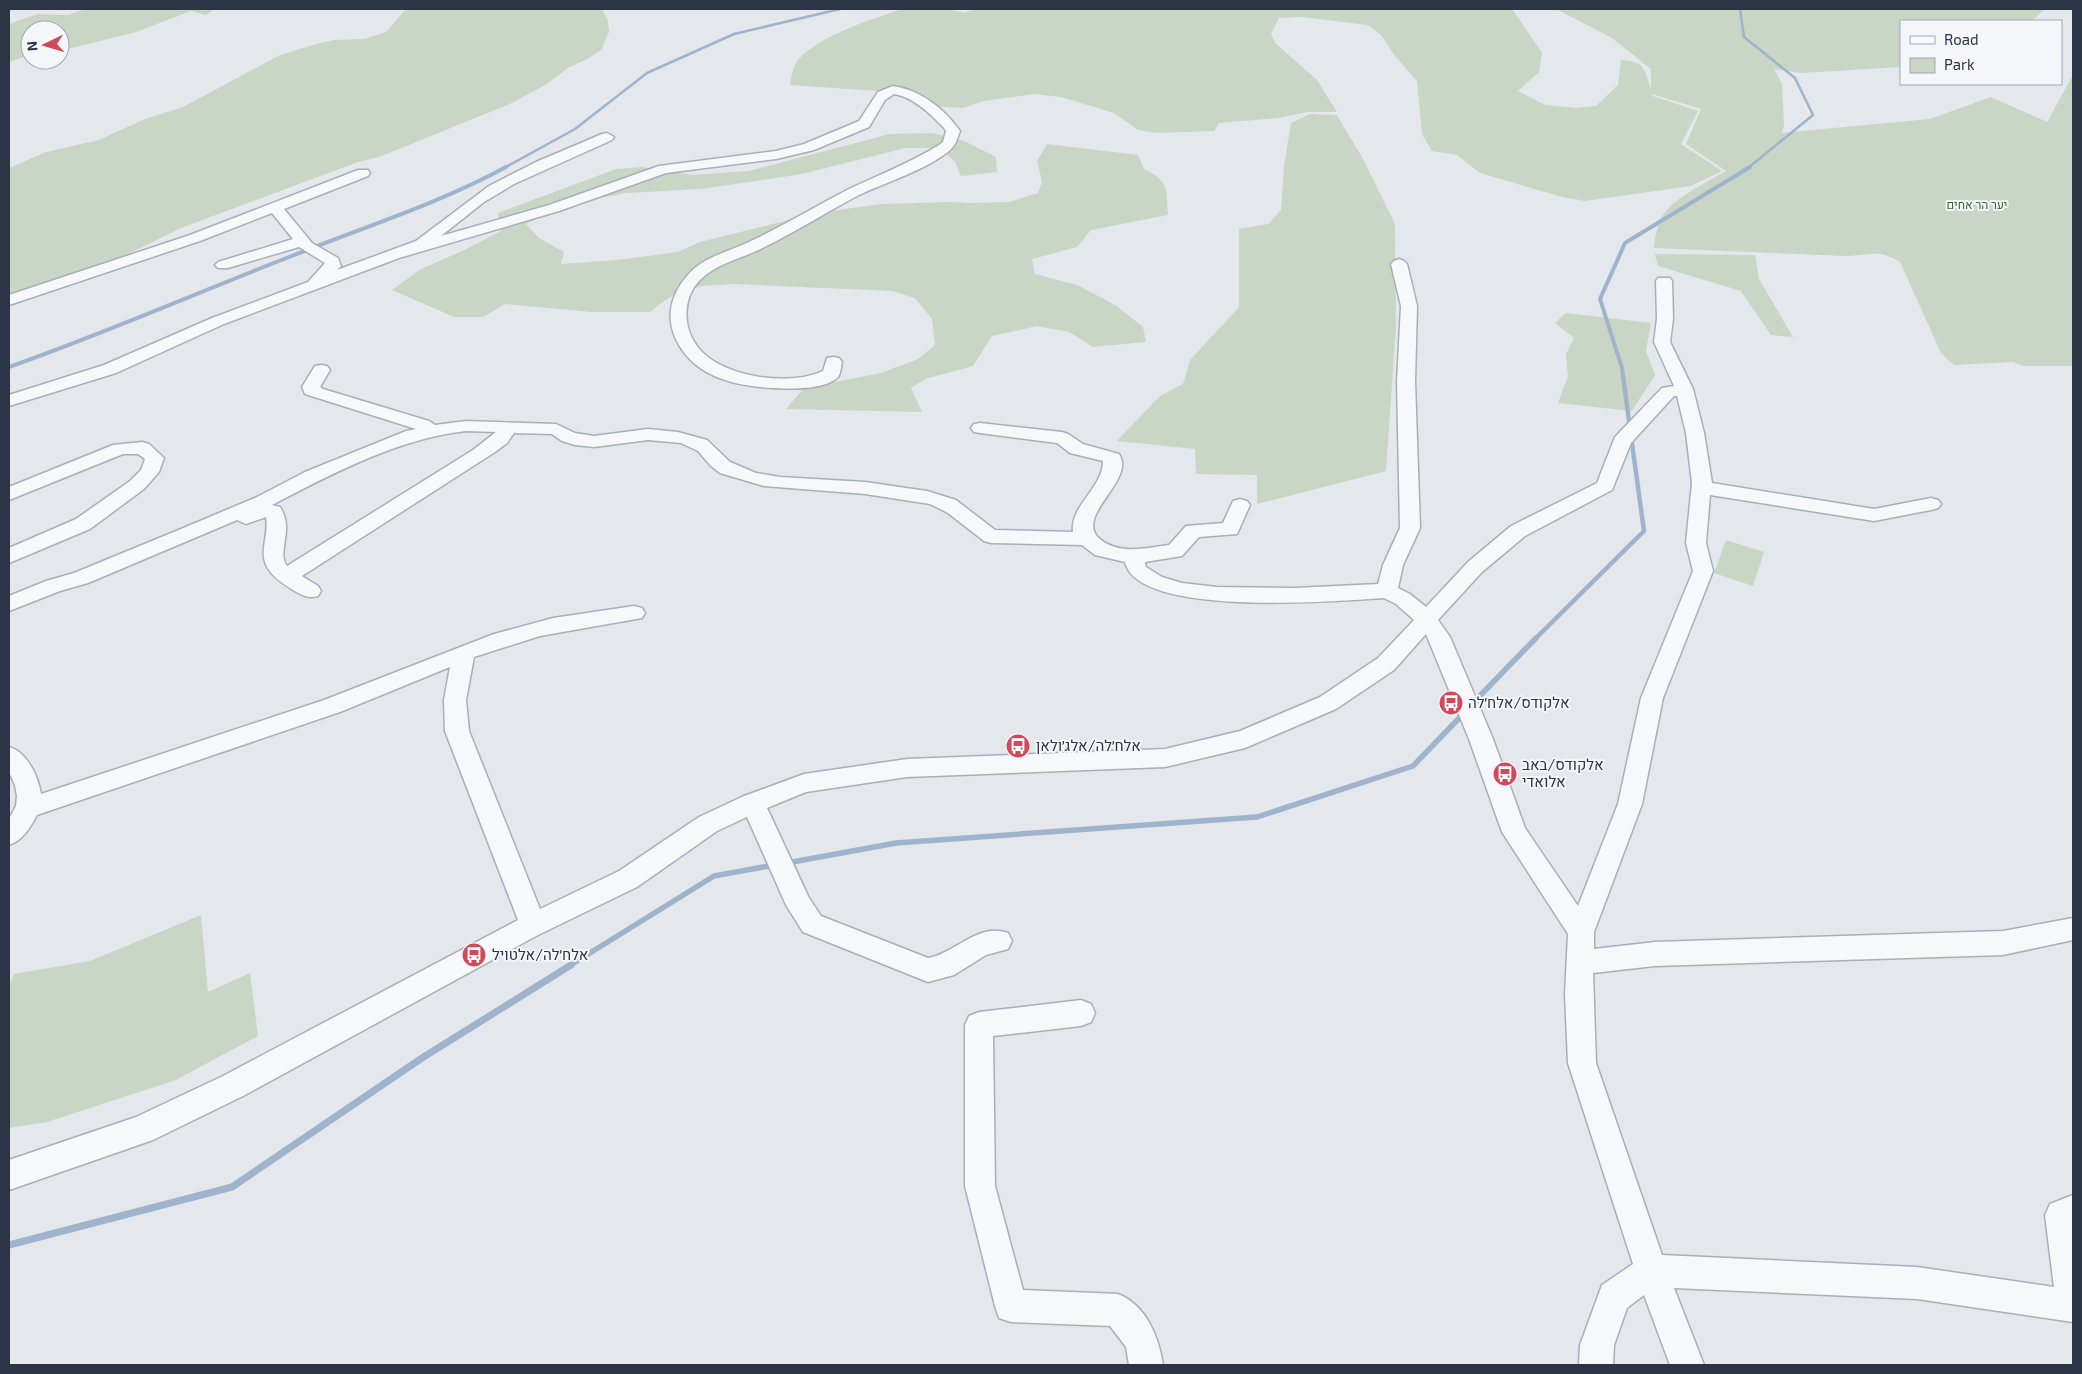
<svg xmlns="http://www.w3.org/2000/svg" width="2082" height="1374" font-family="'Exo 2',Heebo,sans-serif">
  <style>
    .green { fill: #c9d6c5 }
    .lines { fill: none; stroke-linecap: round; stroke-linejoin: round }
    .stream-far4 { stroke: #9fb4cc; stroke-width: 2.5 }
    .stream-far3 { stroke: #9fb4cc; stroke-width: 4 }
    .stream-far2 { stroke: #9fb4cc; stroke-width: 4.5 }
    .stream-far1 { stroke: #9fb4cc; stroke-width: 5.5 }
    .stream { stroke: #9fb4cc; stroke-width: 7 }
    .minor-casing { stroke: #a9aeb7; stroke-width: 3 }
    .minor { fill: #f7f8fa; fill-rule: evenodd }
    .labels { text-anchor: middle; stroke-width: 4; stroke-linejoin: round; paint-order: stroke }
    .far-park-label { font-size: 12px; fill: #3f6138; stroke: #f4f6f9 }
    .poi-label { font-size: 15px; fill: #2b3445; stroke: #f4f6f9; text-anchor: start }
  </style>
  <rect width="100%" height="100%" fill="#e4e7ec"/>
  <g class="green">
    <polygon points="85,9 215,9 206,15 191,11 136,32 60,51 60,30 30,30 30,55 9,62 9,24 37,14 68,15"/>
    <polygon points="406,9 602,9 608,21 609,32 601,50 589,58 568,68 545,85 514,102 382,156 358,162 181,228 124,256 9,297 9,168 46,152 99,140 145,119 183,107 280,55 313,45 334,40 364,39 386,32"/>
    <path d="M903 9H949L964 13 976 9H1512L1542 53 1539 72 1518 91 1545 105 1576 108 1596 106 1618 85 1621 60C1645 61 1644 69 1651 89V69L1612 38 1556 9H2045L2032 21H1901V67L1801 73 1774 69 1782 84 1784 127 1781 133 1930 119 1991 97 2047 122 2073 75V366H2023L2013 362 1954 365 1941 353 1900 262C1878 248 1868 256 1845 256L1654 248C1655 237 1657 226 1662 217 1672 198 1708 182 1726 171L1686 144 1701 109 1652 94 1653 96 1698 111 1681 144 1722 171 1691 186 1585 201 1562 197 1480 173 1457 155 1432 151 1422 134 1417 81 1395 56 1382 36 1368 25 1301 17 1279 18 1271 34 1275 43 1317 80 1337 112H1308L1279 118 1219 123 1214 131 1156 133 1138 130 1114 113 1061 97 1034 94 984 101 963 108 915 105 911 98 893 92 790 85C791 77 793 66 798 60 818 36 874 18 903 9Z"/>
    <polygon points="1310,114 1337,115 1363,159 1395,224 1396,327 1386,471 1257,504 1257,475 1196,474 1195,449 1117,441 1160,396 1183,384 1190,360 1239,307 1239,229 1268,224 1281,210 1284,166 1291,123"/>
    <path d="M933 133 964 141 996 157 997 172 961 176 955 162 941 148H906L802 174 701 189 626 193 569 204 526 224 539 238 564 252 561 264 617 260 678 252 700 242 817 213 881 204 948 202 972 203 1009 202 1038 193 1042 182 1037 161 1047 144 1138 155 1144 169C1170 182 1166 188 1168 215L1091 230 1077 247 1032 259 1035 274 1077 285 1117 306 1143 327 1146 342 1093 347 1069 332 1037 326 992 336 973 366 925 379 911 388 922 412 786 409 804 388 881 373 918 359 935 345 932 319 915 298 892 291 735 284 701 286 670 297 650 312H592L505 304 483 317H454L392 290 421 269 464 250 501 231 498 213 616 169 642 167 691 175 749 171 890 134Z"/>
    <polygon points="1655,254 1755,255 1759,279 1793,337 1771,335 1741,291 1658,266"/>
    <polygon points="1566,313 1651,323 1646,351 1655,375 1632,411 1558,403 1568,376 1566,354 1574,338 1555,323"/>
    <polygon points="1726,540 1764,552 1753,586 1714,573"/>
    <polygon points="201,915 208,992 250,973 258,1036 176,1080 47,1122 9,1128 9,986 14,974 90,961"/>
  </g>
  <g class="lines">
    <g class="stream-far4">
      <polyline points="1740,9 1744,37 1795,78 1813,115 1748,168"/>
      <polyline points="504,168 575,129 647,73 734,34 840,9"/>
    </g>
    <g class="stream-far3">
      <path d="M9 367C106 333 201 291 297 254 367 226 440 203 506 167"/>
      <polyline points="1623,378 1622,368 1600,299 1625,243 1750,167"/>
    </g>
    <g class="stream-far2">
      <polyline points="1623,376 1630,428"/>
      <polyline points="1535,639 1644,531 1631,436"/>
    </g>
    <g class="stream-far1">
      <polyline points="1472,704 1536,638"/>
      <polyline points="787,863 896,843 1257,817 1413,766 1465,712"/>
      <polyline points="569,966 714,876 774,865"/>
    </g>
    <polyline class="stream" points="9,1245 232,1187 422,1058 571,965"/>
    <defs>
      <g id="minor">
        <path d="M893 86C920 90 944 108 960 131 957 139 956 145 949 151 924 171 886 182 857 196 823 214 789 236 754 252 736 260 715 265 700 280 683 297 682 326 697 346 719 377 789 387 823 371L827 358 833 357 839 358 842 362C841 366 841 373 838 377 826 390 788 389 772 388 737 386 698 378 679 345 665 321 669 297 687 276 703 256 732 251 753 240 785 225 816 206 847 190 878 175 910 163 939 145L943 142 946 131 944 128C931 114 913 97 894 94L885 100 869 127 814 150 776 159 666 173 559 211 399 258 224 324 116 373 9 406V395L104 365 212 318 308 282 325 263 299 247 228 268H218L215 265 218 262 293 239 272 213 200 241 9 305V295L190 235 358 170H368L370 173 368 176 284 209 312 243 338 258 341 266 337 270 416 241 489 186 536 162 602 134 607 133 614 137 612 140 514 184 484 202 441 236 549 205 659 166 776 151 804 144 859 121 878 92Z"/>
        <path d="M1399 259 1404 261 1407 264 1417 306 1415 381 1420 528 1403 565 1398 588 1410 594 1426 607 1468 562 1511 526 1597 483 1615 437 1662 388 1674 386 1654 342 1657 319 1656 281 1658 278H1670L1672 281 1673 319 1670 342 1693 389 1704 433 1712 483 1874 509 1931 498 1938 500 1941 504 1938 508 1931 510 1874 521 1710 495 1706 543 1713 571 1663 698 1642 804 1594 932V949L1655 942 2003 931 2073 918V940L2003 955 1655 966 1593 973 1596 1063 1662 1255 1917 1267 2054 1287 2045 1215 2050 1204 2073 1195V1322L1917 1299 1674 1288 1704 1365H1670L1644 1295 1627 1308 1614 1345 1613 1365H1579L1580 1345 1602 1285 1633 1264 1568 1063 1565 994 1568 934 1502 832 1469 739 1426 634 1394 670 1336 709 1245 748 1165 767 907 777 806 792 767 808 809 898 821 916 928 958C956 953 978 922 1008 933L1012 941 1008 949 986 955 954 975 928 982 803 932 786 905 747 817 717 831 637 887 538 935 243 1096 153 1140 9 1190V1160L136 1117 223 1076 518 920 445 731 444 700 450 667 340 712 37 815C30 828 23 840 9 845V819L16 806 17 796 15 785 9 772V747C27 752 38 776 41 794L324 700 494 634 553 618 634 606 642 608 645 613 642 618 540 636 474 657 466 700 469 731 540 909 619 871 699 817 744 796 804 774 907 759 1165 749 1240 731 1320 697 1378 658 1414 620 1396 604 1384 598C1338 601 1137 618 1125 562L1095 555 1082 545 991 543 984 541 948 513 930 504 865 494 764 486 720 473 711 466 698 451 681 443 648 440 594 447 575 445 562 441 552 434 514 433 507 443 495 452 302 576 318 586 321 591 318 596C308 599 302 595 293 590 277 580 261 569 264 548 265 537 268 528 266 517L246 524 237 520 88 583 60 591 9 611V596L46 581 74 573 181 529 257 497 305 472 406 431 416 429 305 394 302 387 315 366 321 365 327 366 330 370 320 387 323 389 429 421 435 425 466 421 556 424 575 433 594 436 648 429 678 432 707 440 730 462 756 473 780 477 865 482 927 491 956 500 995 530 1073 532C1070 505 1103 488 1103 461L1070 453 1057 443 980 433 974 432 971 428 974 424 980 423 1062 432 1068 434 1083 444 1119 454C1137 481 1071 517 1101 540 1121 555 1146 548 1169 545L1186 526 1223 523 1233 501 1240 499 1247 501 1250 505 1237 534 1199 537 1182 556 1145 562 1146 567 1162 577 1182 583 1217 587 1295 588 1378 584 1383 565 1400 528 1397 381 1401 306 1391 264 1394 261ZM1674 396H1677L1686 433 1692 483 1686 543 1693 571 1641 698 1618 804 1578 906 1525 828 1493 739 1450 637 1438 620 1482 572 1525 536 1612 490 1631 443ZM466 431 496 432 473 450 287 566C276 552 295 530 280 507L272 505C331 474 400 438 466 431Z"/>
        <polygon points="142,442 149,444 164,458 159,472 144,489 90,529 9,563 9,548 76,519 130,481 141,470 145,459 138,454 123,454 9,500 9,487 113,445"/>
        <path d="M1081 1000 1091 1004 1095 1013 1091 1022 1081 1026 993 1036 995 1186 1023 1290 1118 1294C1146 1305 1159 1337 1163 1365H1129L1126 1347 1110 1326 1011 1322 999 1318 995 1306 965 1186V1025L969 1016 979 1012Z"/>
      </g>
    </defs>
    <use href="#minor" class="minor-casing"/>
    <use href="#minor" class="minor"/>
  </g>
  <defs>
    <symbol id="bus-disc" viewBox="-11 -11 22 22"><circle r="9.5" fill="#d1495b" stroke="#f4f6f9"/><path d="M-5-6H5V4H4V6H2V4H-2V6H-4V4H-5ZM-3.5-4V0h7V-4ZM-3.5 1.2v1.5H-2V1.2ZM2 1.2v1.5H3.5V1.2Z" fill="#fff"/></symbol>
  </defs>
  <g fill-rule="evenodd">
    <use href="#bus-disc" x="1437" y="689" width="28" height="28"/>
    <use href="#bus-disc" x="1004" y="732" width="28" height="28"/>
    <use href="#bus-disc" x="1491" y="760" width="28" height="28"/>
    <use href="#bus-disc" x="460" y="941" width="28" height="28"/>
  </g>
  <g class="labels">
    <g class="far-park-label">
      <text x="1977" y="209">יער הר אחים</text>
    </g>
    <g class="poi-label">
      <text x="1468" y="708">אלקודס/אלח׳לה</text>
      <text x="1036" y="751">אלח׳לה/אלג׳ולאן</text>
      <text x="1522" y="770">אלקודס/באב<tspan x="1522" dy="17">אלואדי</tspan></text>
      <text x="492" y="960">אלח׳לה/אלטויל</text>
    </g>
  </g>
  <rect width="2082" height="1374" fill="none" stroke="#2b3445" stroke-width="20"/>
  <rect x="1900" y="20" width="162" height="65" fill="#f4f6f9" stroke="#a4a8b1"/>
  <rect x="1910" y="36" width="25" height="8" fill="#f7f8fa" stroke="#a4a8b1"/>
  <text x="1944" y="45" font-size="15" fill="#2b3445">Road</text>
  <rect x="1910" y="58" width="25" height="15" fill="#c9d6c5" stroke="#a4a8b1"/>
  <text x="1944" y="70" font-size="15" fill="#2b3445">Park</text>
  <g transform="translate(45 45) rotate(265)"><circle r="24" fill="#f4f6f9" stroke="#a4a8b1"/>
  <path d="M0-4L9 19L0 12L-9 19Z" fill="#d1495b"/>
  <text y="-8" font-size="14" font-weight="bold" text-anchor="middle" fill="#2b3445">N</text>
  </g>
</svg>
